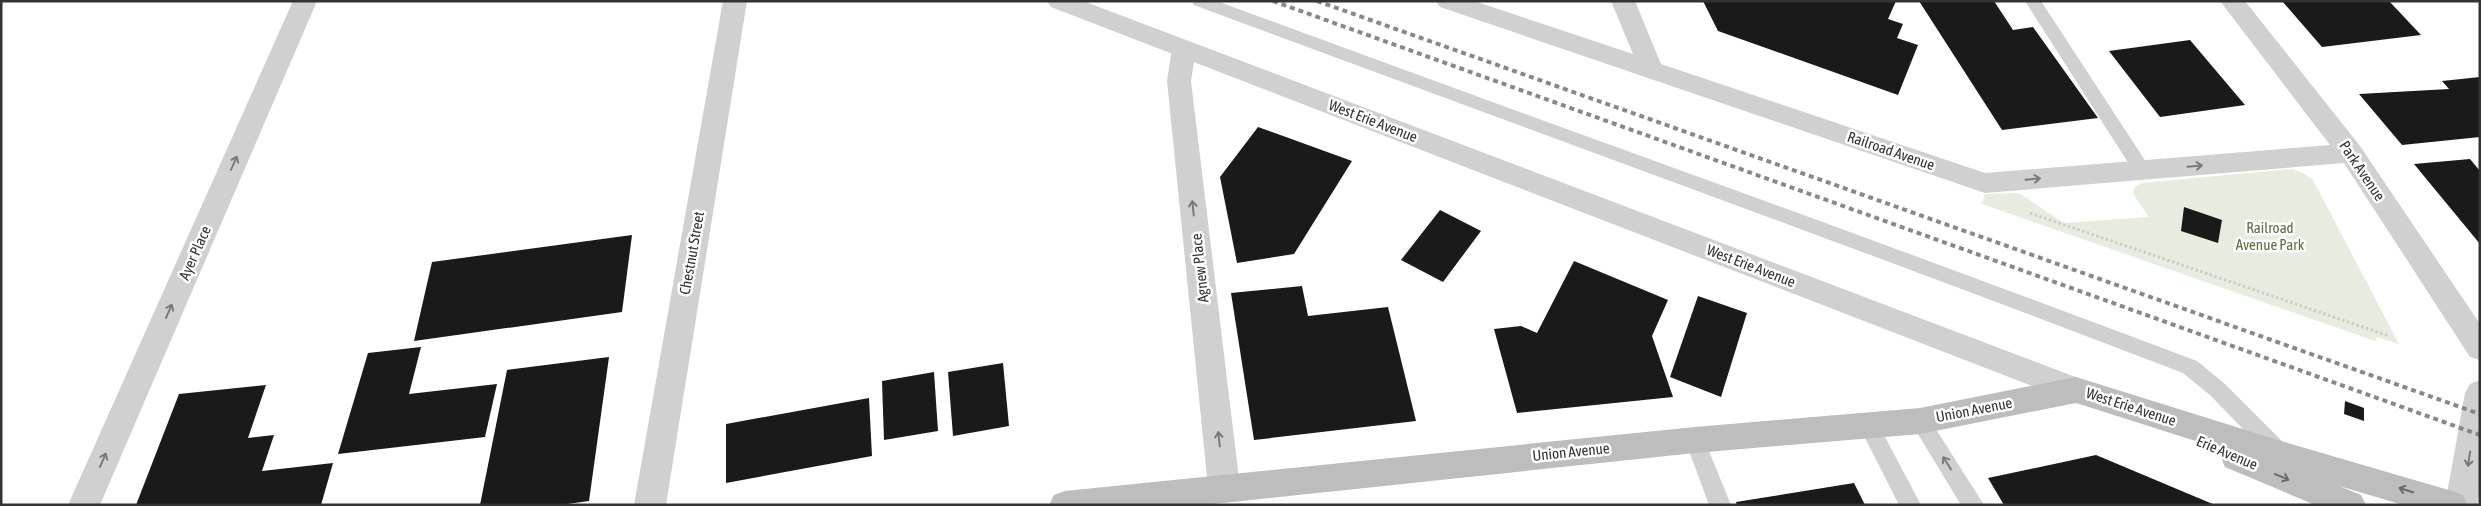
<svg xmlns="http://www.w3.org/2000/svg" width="2481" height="506" font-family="'Asap Condensed',sans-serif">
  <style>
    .green { fill: #e6ecdf }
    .building { fill: #1a1a1a }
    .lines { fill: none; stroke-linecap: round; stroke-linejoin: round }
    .path { stroke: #cdcdcd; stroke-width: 3; stroke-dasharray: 2.5 2.5; stroke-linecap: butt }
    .service { fill: #d0d0d0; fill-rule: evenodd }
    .minor { fill: #d0d0d0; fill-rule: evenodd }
    .tertiary { fill: #d0d0d0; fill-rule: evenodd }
    .secondary { fill: #bdbdbd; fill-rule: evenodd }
    .rail { stroke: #888; stroke-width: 4; stroke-dasharray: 5 4; stroke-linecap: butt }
    .oneway { stroke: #7a7a7a }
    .oneway2 { stroke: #6a6a6a }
    .labels { text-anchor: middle; stroke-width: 5; stroke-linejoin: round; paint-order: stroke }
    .street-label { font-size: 15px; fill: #333; stroke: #fff }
    .park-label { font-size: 15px; fill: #56703f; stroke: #fff }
  </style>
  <rect width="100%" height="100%" fill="#fff"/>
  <polygon class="green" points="2292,169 2305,174 2313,180 2399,344 2377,337 2375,341 1982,204 1985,194 2019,193 2064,223 2149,217 2133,194 2134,188 2142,183"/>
  <g class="building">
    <polygon points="1703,1 1896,1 1888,19 1903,24 1897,38 1918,45 1898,95 1718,31"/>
    <polygon points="1919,1 1994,1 2013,30 2033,27 2098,118 2002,130"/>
    <polygon points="2282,1 2389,1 2421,35 2322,47"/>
    <polygon points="2190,40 2245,105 2160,117 2109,51"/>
    <polygon points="2480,77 2480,137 2402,145 2359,94 2449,89 2442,81"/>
    <polygon points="1258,127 1352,161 1294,254 1237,263 1220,177"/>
    <polygon points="2470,159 2480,171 2480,244 2414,164"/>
    <polygon points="2184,207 2222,220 2218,243 2181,231"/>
    <polygon points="1440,210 1481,231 1443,282 1401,260"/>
    <polygon points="632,235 622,312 414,341 432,262"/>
    <polygon points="1574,261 1668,300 1652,336 1673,397 1517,413 1494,329 1521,326 1537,333"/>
    <polygon points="1302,286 1308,316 1388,307 1416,421 1254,440 1231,293"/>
    <polygon points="1698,296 1747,313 1721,397 1670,377"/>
    <polygon points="421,347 409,394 497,384 485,437 338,454 368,353"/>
    <polygon points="609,357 589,501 560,505 480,505 507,370"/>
    <polygon points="1003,363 1009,426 953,436 948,372"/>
    <polygon points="934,372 938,431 884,440 882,381"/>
    <polygon points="266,385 248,438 274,435 262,471 333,463 321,505 136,505 179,394"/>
    <polygon points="869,398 872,456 726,483 726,424"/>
    <polygon points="2345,401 2364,408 2364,421 2344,414"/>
    <polygon points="2096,455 2215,505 2004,505 1988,478"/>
    <polygon points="1854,483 1865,505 1737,505 1736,502"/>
  </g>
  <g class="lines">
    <polyline class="path" points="2030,213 2389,336"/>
    <g class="service">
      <path d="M1192 1H1217C1544 122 1872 238 2197 361L2225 384 2286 445 2289 452 2286 459 2279 461 2272 459 2211 396 2183 373C1855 247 1524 128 1194 5Z"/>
      <polygon points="2025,1 2041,1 2148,165 2151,170 2148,175 2142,177 2136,175"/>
      <polygon points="1920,412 1927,415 1984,505 1961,505 1910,421 1913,415"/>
      <polygon points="1868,415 1875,418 1921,505 1899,505 1858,424 1861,418"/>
      <polygon points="1695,431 1702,434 1731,505 1709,505 1685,440 1688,434"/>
    </g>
    <g class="minor">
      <polygon points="293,1 317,1 100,505 68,505"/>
      <polygon points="723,1 747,1 666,505 634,505"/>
      <polygon points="1436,1 1474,1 1633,54 1611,1 1635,1 1661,64 1985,173 2330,145 2220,1 2245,1 2360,146 2480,324 2480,360 2470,357 2344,163 1985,193 1440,7"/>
      <polygon points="1184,40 1193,43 1196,49 1191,81 1240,487 1235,497 1224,501 1213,497 1208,487 1167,81 1172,49 1175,43"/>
      <polygon points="2480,380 2480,486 2477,505 2445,505 2465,393 2470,384"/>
    </g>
    <polygon class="tertiary" points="1047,1 1083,1 2086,381 2091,390 2086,399 2076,403 2066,399 1051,7"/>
    <polygon class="secondary" points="2076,377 2281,441 2452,491 2463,495 2468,505 2403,505 2339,486 2361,495 2366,505 2315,505 2225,467 2221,457 2224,450 2076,403 1920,434 1695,453 1204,505 1049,505 1054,495 1065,491 1695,427 1920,408"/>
    <g class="rail">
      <polyline points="1273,1 2480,435"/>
      <polyline points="1317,1 2480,414"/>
    </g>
  </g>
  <defs><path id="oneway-shaft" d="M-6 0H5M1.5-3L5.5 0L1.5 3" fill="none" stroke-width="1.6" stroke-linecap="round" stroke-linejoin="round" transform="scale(1.25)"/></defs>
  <g class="oneway">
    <use href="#oneway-shaft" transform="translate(234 163) rotate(-66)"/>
    <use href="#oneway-shaft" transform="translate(2195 166) rotate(-5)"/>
    <use href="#oneway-shaft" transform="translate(2033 179) rotate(-5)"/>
    <use href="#oneway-shaft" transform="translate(1193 208) rotate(-96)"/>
    <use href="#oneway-shaft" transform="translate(169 311) rotate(-66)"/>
    <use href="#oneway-shaft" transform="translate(1219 439) rotate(-96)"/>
    <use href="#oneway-shaft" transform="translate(2469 459) rotate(99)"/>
    <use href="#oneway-shaft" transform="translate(103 460) rotate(-66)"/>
    <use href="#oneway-shaft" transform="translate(1947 463) rotate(-122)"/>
  </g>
  <g class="oneway2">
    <use href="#oneway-shaft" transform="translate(2282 477) rotate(23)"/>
    <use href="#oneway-shaft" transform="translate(2406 490) rotate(-163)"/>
  </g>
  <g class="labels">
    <g class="street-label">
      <text transform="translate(1373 121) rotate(21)" y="5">West Erie Avenue</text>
      <text transform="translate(1891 151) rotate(19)" y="5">Railroad Avenue</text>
      <text transform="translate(2362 171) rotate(56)" y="5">Park Avenue</text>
      <text transform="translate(195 253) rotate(-66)" y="5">Ayer Place</text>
      <text transform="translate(692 253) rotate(-80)" y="5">Chestnut Street</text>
      <text transform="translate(1751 266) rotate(21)" y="5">West Erie Avenue</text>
      <text transform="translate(1200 268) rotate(-96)" y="5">Agnew Place</text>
      <text transform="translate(2131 407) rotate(18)" y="5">West Erie Avenue</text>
      <text transform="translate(1974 410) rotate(-11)" y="5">Union Avenue</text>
      <text transform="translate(1571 452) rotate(-6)" y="5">Union Avenue</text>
      <text transform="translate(2227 453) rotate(23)" y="5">Erie Avenue</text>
    </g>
    <g class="park-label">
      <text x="2270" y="233">Railroad<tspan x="2270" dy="17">Avenue Park</tspan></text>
    </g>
  </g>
  <rect width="2481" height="506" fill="none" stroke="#333333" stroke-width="5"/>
</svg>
